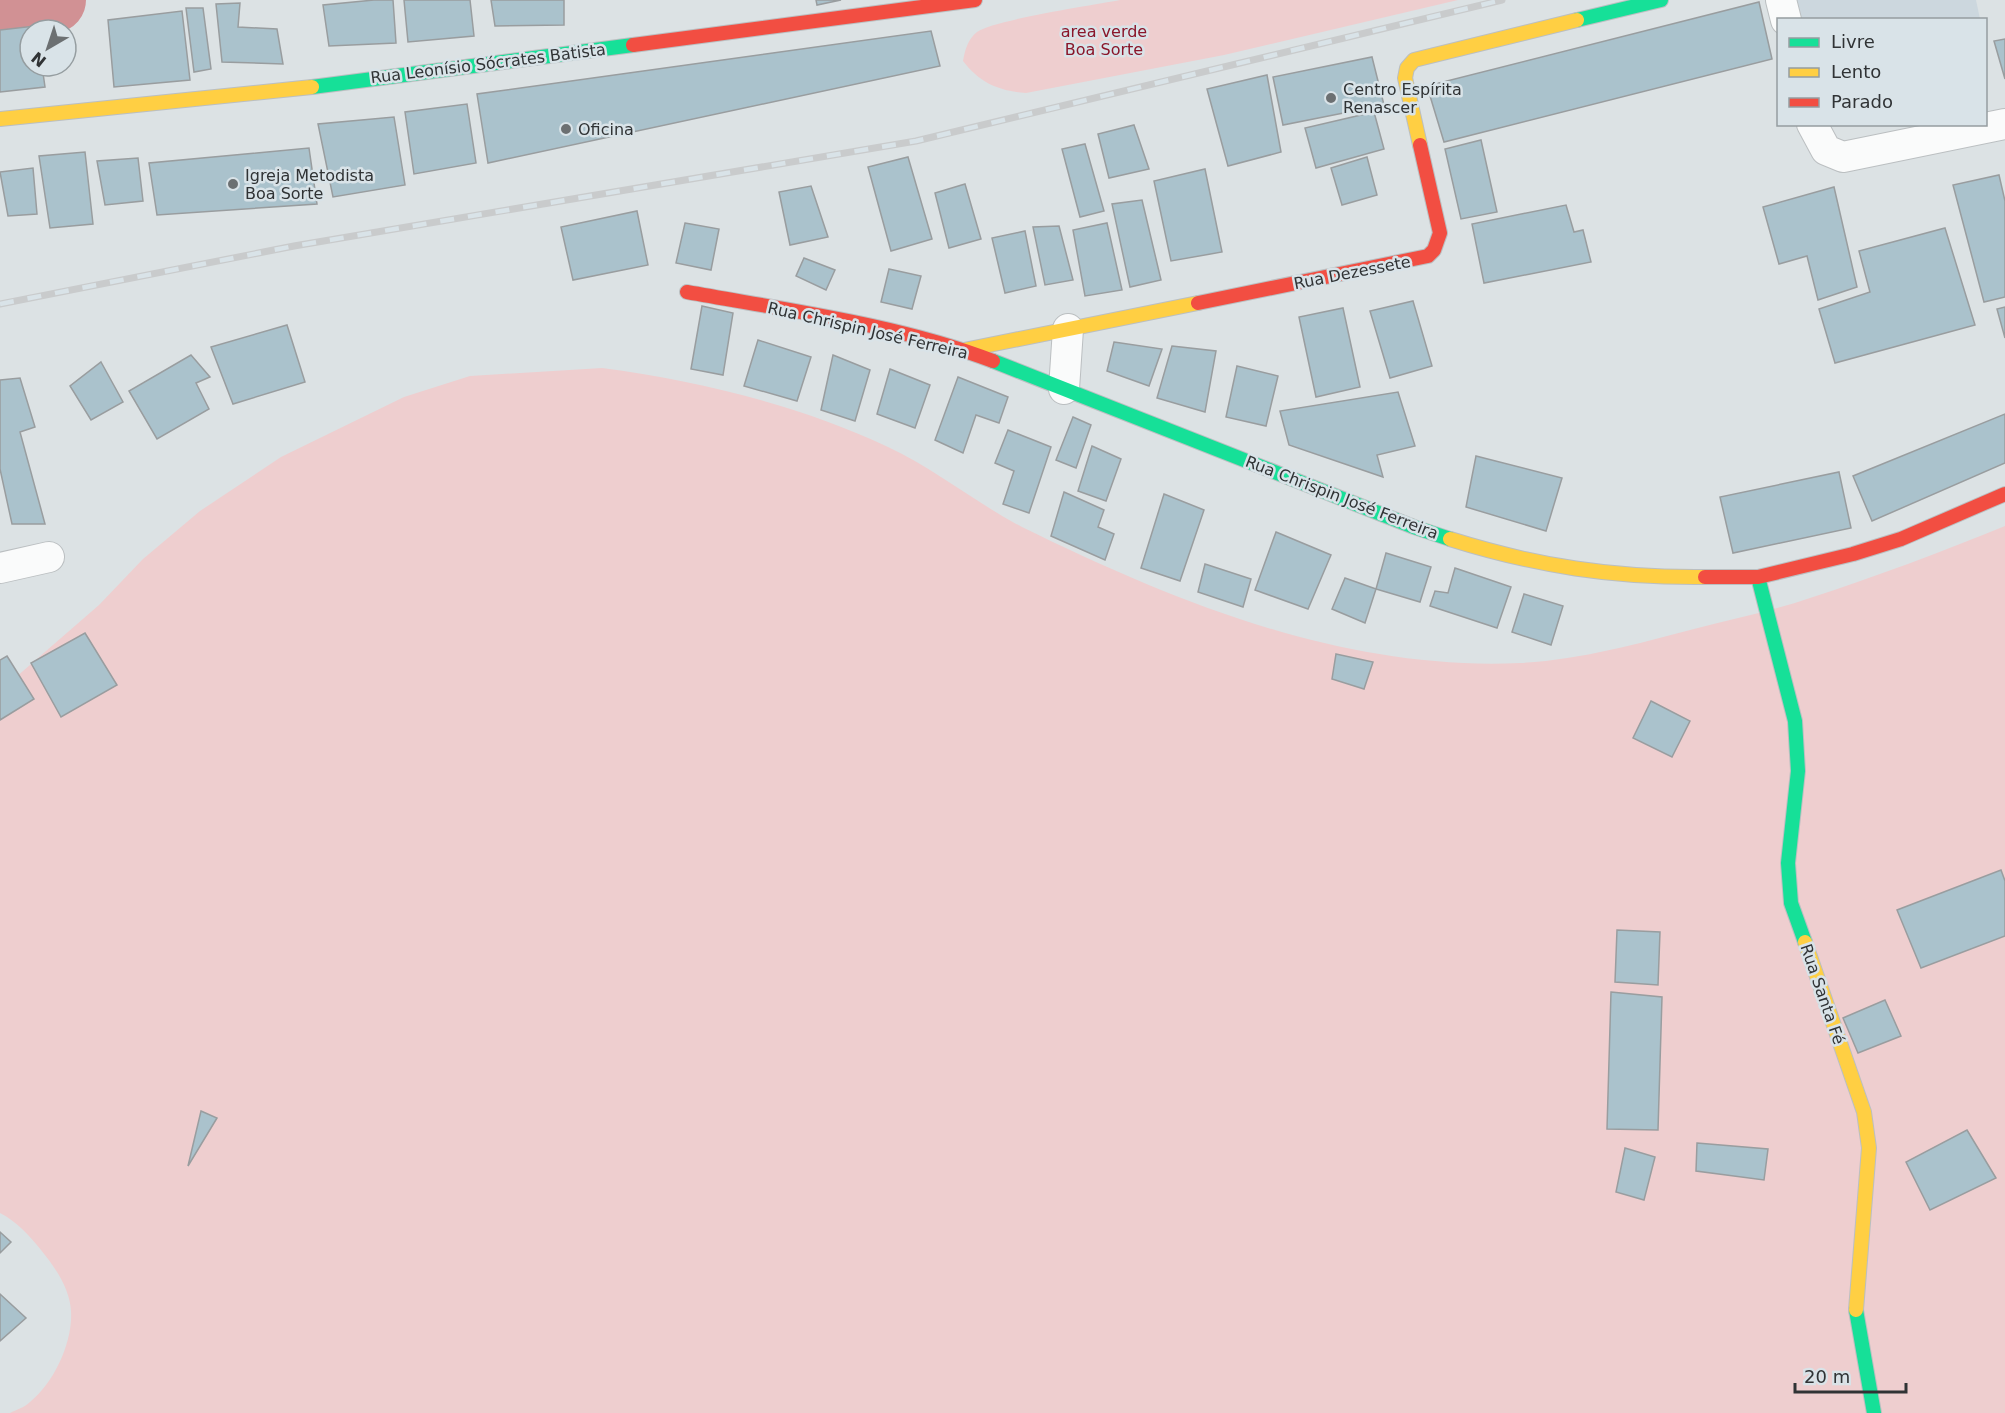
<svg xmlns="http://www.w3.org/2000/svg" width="2005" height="1413" font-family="'DejaVu Sans',sans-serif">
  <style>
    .built { fill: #ccd7de }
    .green { fill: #eececf }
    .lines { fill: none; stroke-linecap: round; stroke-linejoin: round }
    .river { stroke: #d19194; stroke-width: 66 }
    .building { fill: #aac2cc; stroke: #999d9f; stroke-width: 1.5 }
    .street-casing { stroke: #bbbfc1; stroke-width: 32 }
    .fast-casing { stroke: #bbbfc1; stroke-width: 16 }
    .slow-casing { stroke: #bbbfc1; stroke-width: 16 }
    .jam-casing { stroke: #bbbfc1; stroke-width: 16 }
    .street { stroke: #fafbfb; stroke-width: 30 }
    .fast { stroke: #16e098; stroke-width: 14 }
    .slow { stroke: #ffcf43; stroke-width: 14 }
    .jam { stroke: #f24e42; stroke-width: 14 }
    .rail-casing { stroke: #c9cbcc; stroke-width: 7 }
    .rail { stroke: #d9e3e8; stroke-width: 4.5; stroke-dasharray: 14; stroke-linecap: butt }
    .poi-dot { fill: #6c7072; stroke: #d9e3e8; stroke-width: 2 }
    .labels { text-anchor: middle; stroke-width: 5; stroke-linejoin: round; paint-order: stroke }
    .park-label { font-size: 16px; fill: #8a162a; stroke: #d9e3e8 }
    .street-label { font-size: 16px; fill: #303335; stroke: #d9e3e8 }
    .poi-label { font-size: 16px; fill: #303335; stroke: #d9e3e8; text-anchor: start }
  </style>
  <rect width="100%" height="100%" fill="#dce2e4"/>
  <polygon class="built" points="1797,0 1976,0 1980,19 1802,19"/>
  <g class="green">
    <path d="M1120 0H1458L1224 55 1026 93C999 91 980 83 963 61 965 50 968 39 977 32 993 20 1094 5 1120 0Z"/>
    <path d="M602 368C699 381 799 405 888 447 935 469 976 503 1022 527 1177 603 1344 671 1520 663 1580 660 1636 644 1694 629 1733 619 1772 611 1810 598 1875 577 1941 552 2005 526V1413H10C16 1410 25 1407 30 1402 54 1383 73 1342 71 1311 70 1289 55 1267 41 1250 30 1236 16 1221 0 1213V691L99 605 143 559 200 511 281 457 404 397 470 376Z"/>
  </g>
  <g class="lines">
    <polyline class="river" points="0,4 53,0"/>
  </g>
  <g class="building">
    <polygon points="374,0 393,0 396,43 329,46 323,5"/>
    <polygon points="404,0 470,0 474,36 408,42"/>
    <polygon points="491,0 564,0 564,25 495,26"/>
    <polygon points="816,0 841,0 817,5"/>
    <polygon points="1759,2 1772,59 1444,142 1427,86"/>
    <polygon points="240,3 238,27 277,29 283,64 222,62 216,4"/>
    <polygon points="186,8 203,8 211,69 194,72"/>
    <polygon points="182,11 190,80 114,87 108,20"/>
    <polygon points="35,26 36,30 30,30 30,66 42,66 45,87 0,92 0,30"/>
    <polygon points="931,31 940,66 488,163 477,94"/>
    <polygon points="2005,39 2005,79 1994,41"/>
    <polygon points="1372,57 1384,105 1283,125 1273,77"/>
    <polygon points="1267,75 1281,152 1228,166 1207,89"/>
    <polygon points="467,104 476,163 414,174 405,112"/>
    <polygon points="1374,112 1384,149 1316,168 1305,128"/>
    <polygon points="394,117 405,185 333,197 318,124"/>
    <polygon points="1134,125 1149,169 1109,178 1098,134"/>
    <polygon points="1481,140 1497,212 1461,219 1445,149"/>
    <polygon points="1085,144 1104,211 1080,217 1062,149"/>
    <polygon points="309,148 317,204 157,215 149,163"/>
    <polygon points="85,152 93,224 50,228 39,156"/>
    <polygon points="908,157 932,239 891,251 868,167"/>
    <polygon points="1367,157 1377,195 1342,205 1331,168"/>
    <polygon points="138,158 143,201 105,205 97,161"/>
    <polygon points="33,168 37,214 8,216 0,172"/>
    <polygon points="1205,169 1222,252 1171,261 1154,181"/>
    <polygon points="1999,175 2005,201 2005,297 1984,302 1953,185"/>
    <polygon points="965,184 981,239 949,248 935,193"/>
    <polygon points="811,186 828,237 790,245 779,192"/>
    <polygon points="1834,187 1857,287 1818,300 1807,256 1779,264 1763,207"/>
    <polygon points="1142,200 1161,280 1130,287 1112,204"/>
    <polygon points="1566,205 1574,232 1583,230 1591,262 1484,283 1472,224"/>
    <polygon points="637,211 648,265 573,280 561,227"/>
    <polygon points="685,223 719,229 711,270 676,263"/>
    <polygon points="1107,223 1122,290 1085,296 1073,230"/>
    <polygon points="1059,226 1073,280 1045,285 1033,227"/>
    <polygon points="1945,228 1975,325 1835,363 1819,309 1870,292 1859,251"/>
    <polygon points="1025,231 1036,286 1005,293 992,238"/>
    <polygon points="804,258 835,270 826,290 796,276"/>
    <polygon points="889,269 921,276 912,309 881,302"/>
    <polygon points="1413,301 1432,366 1390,378 1370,311"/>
    <polygon points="702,306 733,313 723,375 691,369"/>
    <polygon points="2005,307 2005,338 1997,309"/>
    <polygon points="1343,308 1360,387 1316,397 1299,317"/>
    <polygon points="287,325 305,382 233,404 211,347"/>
    <polygon points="758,340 811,357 797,401 744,386"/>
    <polygon points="1114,342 1162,349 1149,386 1107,371"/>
    <polygon points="1172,346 1216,351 1205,412 1157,398"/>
    <polygon points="191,355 210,377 196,383 209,409 157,439 129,391"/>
    <polygon points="833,355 870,370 855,421 821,410"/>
    <polygon points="101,362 123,402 91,420 70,386"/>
    <polygon points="1237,366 1278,376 1266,426 1226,417"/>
    <polygon points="890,369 930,385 915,428 877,414"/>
    <polygon points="958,377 1008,397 999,423 976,415 963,453 935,440"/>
    <polygon points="20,378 35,427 20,432 45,524 12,524 0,469 0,380"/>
    <polygon points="1398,392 1415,446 1377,455 1383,477 1289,445 1280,411"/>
    <polygon points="2005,414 2005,463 1872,521 1853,476"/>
    <polygon points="1073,417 1091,425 1076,468 1056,460"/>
    <polygon points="1008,430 1051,447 1029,513 1003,504 1014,471 995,463"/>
    <polygon points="1092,446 1121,459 1106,501 1078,491"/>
    <polygon points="1476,456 1562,478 1546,531 1466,507"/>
    <polygon points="1839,472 1851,528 1733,553 1720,497"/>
    <polygon points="1064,492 1104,510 1098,527 1114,534 1105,560 1051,536"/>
    <polygon points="1164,494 1204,510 1180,581 1141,568"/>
    <polygon points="1276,532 1331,555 1308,609 1255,590"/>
    <polygon points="1386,553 1431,567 1420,602 1376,589"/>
    <polygon points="1205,564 1251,579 1243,607 1198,592"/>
    <polygon points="1455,568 1511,587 1497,628 1430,606 1435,591 1448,593"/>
    <polygon points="1345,578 1376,589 1365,623 1332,609"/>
    <polygon points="1524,594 1563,606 1551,645 1512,632"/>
    <polygon points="85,633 117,685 61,717 31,663"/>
    <polygon points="1336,654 1373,662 1364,689 1332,679"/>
    <polygon points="7,656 34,699 0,720 0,660"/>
    <polygon points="1651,701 1690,721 1672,757 1633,738"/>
    <polygon points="2001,870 2005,881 2005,936 1921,968 1897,910"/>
    <polygon points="1617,930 1660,932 1658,985 1615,982"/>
    <polygon points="1611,992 1662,997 1658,1130 1607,1129"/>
    <polygon points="1885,1000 1901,1036 1858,1053 1843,1018"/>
    <polygon points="201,1111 217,1118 188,1166"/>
    <polygon points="1967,1130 1996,1178 1930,1210 1906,1162"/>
    <polygon points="1697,1143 1768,1149 1764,1180 1696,1171"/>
    <polygon points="1625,1148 1655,1157 1644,1200 1616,1192"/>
    <polygon points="0,1232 11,1242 0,1253"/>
    <polygon points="0,1294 26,1318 0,1341"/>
  </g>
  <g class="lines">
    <defs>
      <g id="street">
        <polyline points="1781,0 1786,20"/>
        <polyline points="1812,124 1826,150 1843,157 2005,124"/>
        <polyline points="1064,389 1068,329"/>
        <polyline points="0,568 49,557"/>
      </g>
      <g id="fast">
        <polyline points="1577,20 1661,0"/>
        <polyline points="312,87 633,45"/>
        <polyline points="993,361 1414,527 1450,539"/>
        <polyline points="1758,577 1795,721 1798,771 1788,863 1791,903 1805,942"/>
        <polyline points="1856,1310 1874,1413"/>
      </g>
      <g id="slow">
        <polyline points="0,119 312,87"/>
        <polyline points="1420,145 1405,78 1407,68 1414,60 1577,20"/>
        <polyline points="964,350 1198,303"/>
        <path d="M1450 539C1536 566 1614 578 1705 577"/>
        <polyline points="1805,942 1864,1112 1869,1148 1856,1310"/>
      </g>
      <g id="jam">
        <polyline points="633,45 975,0"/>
        <path d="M687 292C786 310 900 325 993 361"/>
        <polyline points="1198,303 1428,256 1434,250 1440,233 1420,145"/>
        <polyline points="1705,577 1758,577 1853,554 1901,539 2005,494"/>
      </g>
    </defs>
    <use href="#street" class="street-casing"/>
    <use href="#fast" class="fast-casing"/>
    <use href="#slow" class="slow-casing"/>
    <use href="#jam" class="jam-casing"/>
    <use href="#street" class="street"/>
    <use href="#fast" class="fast"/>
    <use href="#slow" class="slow"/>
    <use href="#jam" class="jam"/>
    <defs>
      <polyline id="rail" points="0,304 294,246 916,141 1502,0"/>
    </defs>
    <use href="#rail" class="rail-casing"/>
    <use href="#rail" class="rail"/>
  </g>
  <g class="poi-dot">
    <circle cx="1331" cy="98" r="6"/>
    <circle cx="566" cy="129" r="6"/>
    <circle cx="233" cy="184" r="6"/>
  </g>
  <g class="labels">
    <g class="park-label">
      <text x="1104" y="37">area verde<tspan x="1104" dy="18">Boa Sorte</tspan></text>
    </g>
    <g class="street-label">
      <text transform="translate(488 63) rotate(-7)" y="6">Rua Leonísio Sócrates Batista</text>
      <text transform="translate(1352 272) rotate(-11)" y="6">Rua Dezessete</text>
      <text transform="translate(868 330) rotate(13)" y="6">Rua Chrispin José Ferreira</text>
      <text transform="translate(1342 497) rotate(21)" y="6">Rua Chrispin José Ferreira</text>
      <text transform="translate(1823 994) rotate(71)" y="6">Rua Santa Fé</text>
    </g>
    <g class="poi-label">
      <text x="1343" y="95">Centro Espírita<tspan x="1343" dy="18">Renascer</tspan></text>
      <text x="578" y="135">Oficina</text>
      <text x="245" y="181">Igreja Metodista<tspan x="245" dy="18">Boa Sorte</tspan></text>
    </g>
  </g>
  <rect x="1777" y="18" width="210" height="108" fill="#d9e3e8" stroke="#959da0" stroke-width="1.5"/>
  <rect x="1789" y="38" width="30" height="9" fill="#16e098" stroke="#959da0" stroke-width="1.5"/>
  <text x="1831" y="48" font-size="18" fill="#303335">Livre</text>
  <rect x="1789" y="68" width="30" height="9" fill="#ffcf43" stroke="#959da0" stroke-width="1.5"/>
  <text x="1831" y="78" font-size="18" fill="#303335">Lento</text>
  <rect x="1789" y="98" width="30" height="9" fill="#f24e42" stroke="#959da0" stroke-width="1.5"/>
  <text x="1831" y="108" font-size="18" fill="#303335">Parado</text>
  <g transform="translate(48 48) rotate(219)"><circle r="28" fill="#d9e3e8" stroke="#959da0" stroke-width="1.5"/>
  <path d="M0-4.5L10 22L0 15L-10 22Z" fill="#6c7072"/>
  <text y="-9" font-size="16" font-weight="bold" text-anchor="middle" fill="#303335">N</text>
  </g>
  <path d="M1795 1383v9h111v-9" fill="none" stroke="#303335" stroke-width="3"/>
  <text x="1804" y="1383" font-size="18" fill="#303335" stroke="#d9e3e8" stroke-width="4.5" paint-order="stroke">20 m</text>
</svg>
